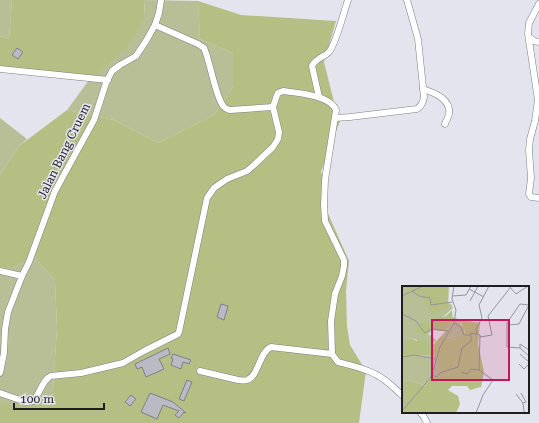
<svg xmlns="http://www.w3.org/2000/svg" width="539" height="423" font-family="'Roboto Serif',serif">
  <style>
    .green { fill: #b8bf97 }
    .forest { fill: #b5bf84 }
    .building { fill: #babac4; stroke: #7f7f89 }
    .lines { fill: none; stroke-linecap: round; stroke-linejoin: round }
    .minor-casing { stroke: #7d7d86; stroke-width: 7 }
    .minor { stroke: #fff; stroke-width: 6 }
    .labels { text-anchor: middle; stroke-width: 3; stroke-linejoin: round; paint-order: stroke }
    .street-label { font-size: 12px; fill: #1e1e21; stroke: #e4e4ef }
    .inset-road { fill: none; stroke: #95959d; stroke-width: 1 }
    .view { fill: #c2185b; fill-opacity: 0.15; stroke: #c2185b; stroke-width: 2 }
    .inset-edge { fill: none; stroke: #1e1e21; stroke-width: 2 }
  </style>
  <rect width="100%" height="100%" fill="#e4e4ef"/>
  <g class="green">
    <polygon points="0,0 12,0 9,39 0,36"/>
    <polygon points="144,0 198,1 200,39 233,53 233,87 214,115 158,143 114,120 67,110 89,80 145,17"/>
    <polygon points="0,118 27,139 19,146 0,175"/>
    <polygon points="34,257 55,280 57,328 52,404 0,404 0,267 11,269"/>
  </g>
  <g class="forest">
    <polygon points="12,0 144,0 145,17 126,49 89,80 0,72 0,36 9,39"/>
    <polygon points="198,1 241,15 336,21 324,62 336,110 340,121 321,172 325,180 326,209 349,261 346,291 347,326 350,345 366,371 359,423 0,423 0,404 52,404 57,328 55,280 34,257 11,269 0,267 0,175 19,146 67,110 114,120 158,143 214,115 233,87 233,53 200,39"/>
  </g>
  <g class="building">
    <polygon points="17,48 23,52 18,59 12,55"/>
    <polygon points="221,304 228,306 224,320 217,317"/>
    <polygon points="168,348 170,354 159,359 164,369 146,377 142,367 137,369 135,364"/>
    <polygon points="173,354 191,360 189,364 183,362 181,369 171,365 173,359 171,358"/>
    <polygon points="187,380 192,382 184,401 179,399"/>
    <polygon points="150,393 173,402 186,413 184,412 179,418 175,415 179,411 163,405 157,419 141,412"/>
    <polygon points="131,395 136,399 130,406 125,402"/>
  </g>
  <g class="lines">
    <defs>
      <g id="minor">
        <polyline points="539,4 529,23 528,34 538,100 535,121 530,139 529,150 531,178 529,194 531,197 539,198"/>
        <path d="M155 25 198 44 204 48C210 61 216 99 224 107 226 109 227 109 230 110L273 107"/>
        <polyline points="530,38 534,41 539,42"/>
        <polyline points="0,69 108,80"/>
        <path d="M423 89C435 93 451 99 449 114 448 118 446 121 445 124"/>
        <path d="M319 97 312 66C317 57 323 58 329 52 336 44 344 11 348 0"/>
        <path d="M335 118 350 117 417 109C422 106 423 102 424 97L418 39 407 0"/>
        <polyline points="0,271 22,276"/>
        <path d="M200 371 238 380C241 380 244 381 247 380 259 376 259 352 271 347L332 354"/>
        <polyline points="0,373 4,353 5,329 8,312 22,276 29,262 55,191 94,120 106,83 112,71 120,65 136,56 146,41 155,25 159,13 161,0"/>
        <path d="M0 393 26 402 33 401C40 394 42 380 51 376L81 373 123 363 144 351 178 334 179 332 207 198 214 188 227 179 247 171 254 165 273 147 278 139 279 132 273 107 277 95 278 93 283 91C298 93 330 95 336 110L325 180 324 205 325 221 344 260V266L342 276 335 294 331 321 332 354 338 362C350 365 364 368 375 374 386 379 394 388 403 396"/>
        <polyline points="420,412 424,417 427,423"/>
      </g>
    </defs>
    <use href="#minor" class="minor-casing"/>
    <use href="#minor" class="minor"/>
  </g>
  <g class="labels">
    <g class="street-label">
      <text transform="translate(64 151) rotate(-64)" y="4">Jalan Bang Cruem</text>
    </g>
  </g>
  <g transform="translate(402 286)">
    <rect width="127" height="127" fill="#e4e4ef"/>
    <path d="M0 0 49 18 51 22 32 39 24 51 27 48 34 54 29 60 10 52 0 54ZM51 31 58 34 59 39 63 41 61 50 53 54 40 49 51 36ZM8 69 35 70 38 73V91L24 100 8 94 0 97V72Z" fill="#b8bf97"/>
    <path d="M0 0H47L46 22 30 29 20 10ZM50 24 51 36 43 45 30 44 24 51 13 45 19 35 31 39 32 33 44 30ZM58 34 78 37 76 58 82 86 79 101 68 104 65 100H50L46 104 56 110 58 118 54 127H0V97L8 94 24 100 30 91H38V80L35 70 14 69 0 72V54L10 52 15 55 16 52 30 60 40 49 53 54 63 46Z" fill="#b5bf84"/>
    <path class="inset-road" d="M107 0 114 8 126 0M67 3 82 11M10 5 17 10 28 12 29 19 50 16M0 10 21 0M50 10 64 9 69 0M68 15 76 0M0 28 14 35 23 47 29 43 46 45M52 37 59 41 62 49H69M106 39 117 38 127 19M75 48 74 43 80 32 77 19 87 0M78 51 90 49 86 30 108 2M118 62 105 61V37L118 18 127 19M127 64 118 58V62L127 70M118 68 127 76M0 71 13 69 33 73M117 78 122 83 127 78M59 86 65 88 69 83 77 84M30 89 35 91 38 87 56 81 60 62 69 55V47L78 49 77 84 91 94 81 109 74 127M119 107 124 116 121 117M114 108 121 117 122 126M0 125 29 91 38 61 52 37 54 24 50 13 52 0"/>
    <path class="view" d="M30 34H107V94H30Z"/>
    <rect width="127" height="127" class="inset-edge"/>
  </g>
  <path d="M14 403v6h90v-6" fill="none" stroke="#1e1e21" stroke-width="2"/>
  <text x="20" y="403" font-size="12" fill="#1e1e21" stroke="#e4e4ef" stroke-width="3" paint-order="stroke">100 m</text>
</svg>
